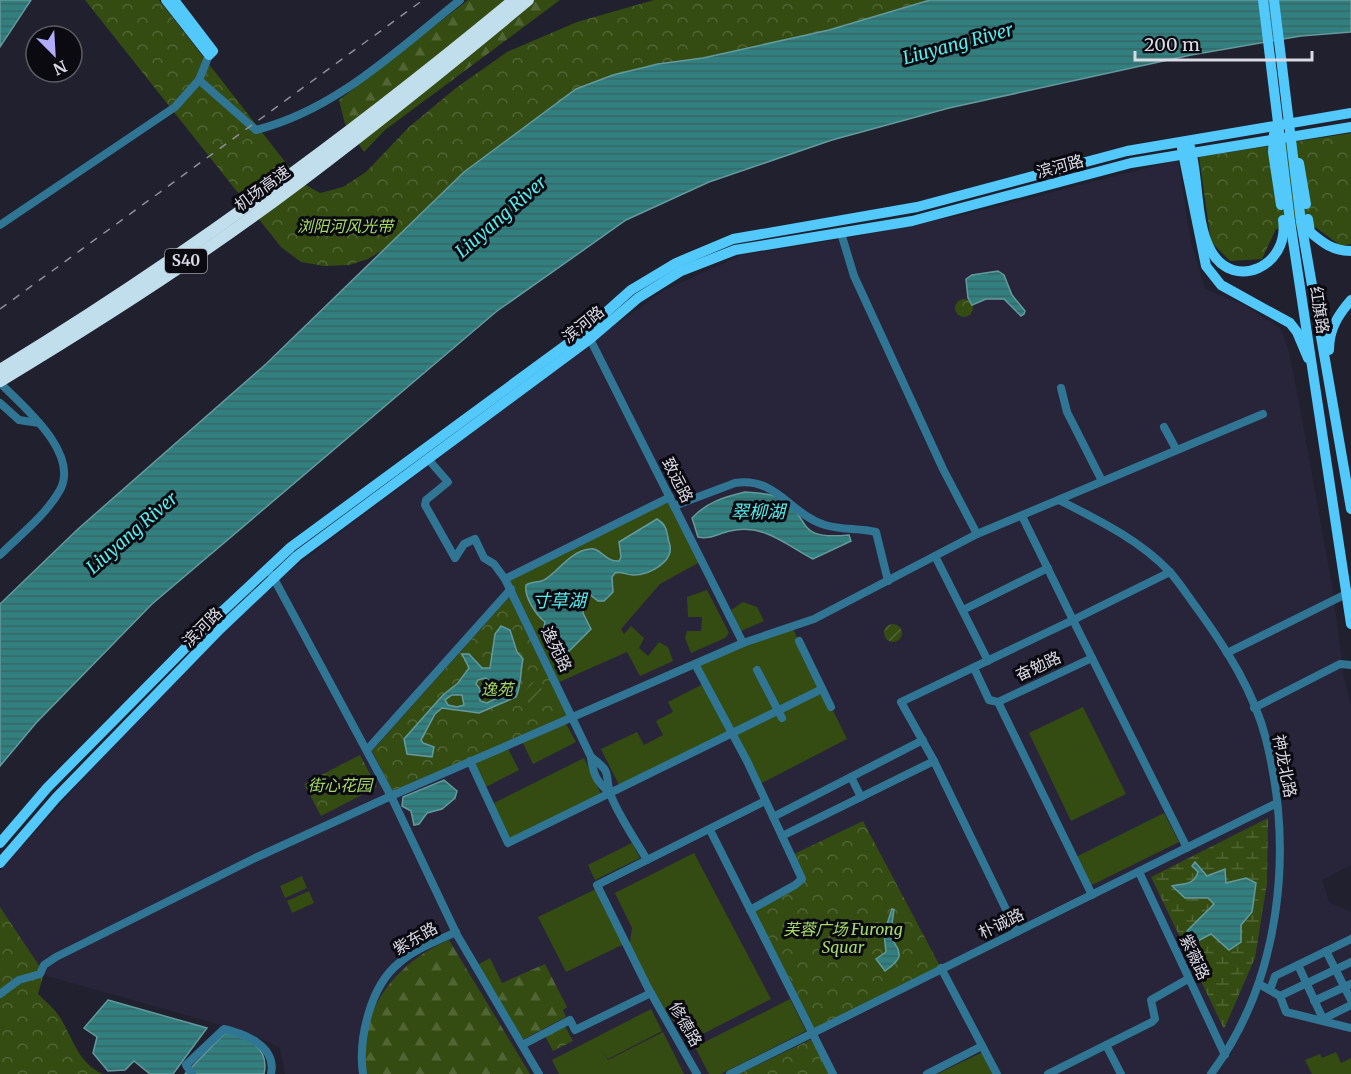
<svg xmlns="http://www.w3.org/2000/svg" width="1351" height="1074" font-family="Merriweather,'Noto Sans SC',serif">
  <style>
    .built { fill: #28253a }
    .grass { fill: #344c12 }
    .forest { fill: url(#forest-firs) }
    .wetland { fill: url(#wetland-marsh) }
    .park { fill: url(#park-crowns) }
    .garden { fill: url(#garden-furrows) }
    .water { fill: url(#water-rules); stroke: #649a9d; stroke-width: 1.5; fill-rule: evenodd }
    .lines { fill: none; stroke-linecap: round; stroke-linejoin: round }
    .minor { stroke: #307694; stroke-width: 8 }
    .major { stroke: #52c9fa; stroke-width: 10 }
    .highway { stroke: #c1deec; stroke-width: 12 }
    .rail { stroke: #8f8e9a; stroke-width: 1.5; stroke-dasharray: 8 8; stroke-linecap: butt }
    .labels { text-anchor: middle; stroke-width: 6; stroke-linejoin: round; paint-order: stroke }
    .shield { fill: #0b0a11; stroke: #9c9ca5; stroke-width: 1.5 }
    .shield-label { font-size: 15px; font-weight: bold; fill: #dadae4 }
    .street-label { font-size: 16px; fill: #dadae4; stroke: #0b0a11 }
    .park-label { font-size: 16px; font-style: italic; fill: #a8dc69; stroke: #0b0a11 }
    .water-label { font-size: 18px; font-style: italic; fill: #58ecec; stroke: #0b0a11 }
  </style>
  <defs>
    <pattern id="forest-firs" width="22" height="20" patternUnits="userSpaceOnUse" patternTransform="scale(1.5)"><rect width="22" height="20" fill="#344c12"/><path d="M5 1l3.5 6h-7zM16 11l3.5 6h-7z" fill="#516534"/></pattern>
    <pattern id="wetland-marsh" width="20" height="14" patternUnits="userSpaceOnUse" patternTransform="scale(1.5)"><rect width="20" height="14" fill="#344c12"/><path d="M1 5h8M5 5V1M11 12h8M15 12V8" fill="none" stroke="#516534"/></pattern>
    <pattern id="park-crowns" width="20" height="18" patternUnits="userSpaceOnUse" patternTransform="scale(1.5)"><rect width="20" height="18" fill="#344c12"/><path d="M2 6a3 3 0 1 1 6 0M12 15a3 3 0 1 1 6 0" fill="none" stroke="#516534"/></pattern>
    <pattern id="garden-furrows" width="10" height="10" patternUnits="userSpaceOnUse" patternTransform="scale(1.5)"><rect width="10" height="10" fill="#344c12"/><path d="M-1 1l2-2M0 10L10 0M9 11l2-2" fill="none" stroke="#516534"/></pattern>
    <pattern id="water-rules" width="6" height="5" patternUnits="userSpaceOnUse" patternTransform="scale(1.5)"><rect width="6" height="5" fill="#327f7f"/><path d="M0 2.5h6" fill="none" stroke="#386667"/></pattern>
  </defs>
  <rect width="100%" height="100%" fill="#21202f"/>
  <polygon class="built" points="1178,160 1191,243 1205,289 1244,305 1280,328 1288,348 1298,397 1332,586 1344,678 1351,706 1351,865 1322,880 1329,902 1351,912 1351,1074 285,1074 280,1048 249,1033 40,974 0,933 0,871 107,752 269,586 611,328 665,290 742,255 849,238 963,215"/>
  <g class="grass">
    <polygon points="670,497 700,562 660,584 621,629 624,634 631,626 644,638 639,648 648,656 659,642 668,647 673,661 640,676 627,652 557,683 505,579"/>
    <polygon points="707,590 729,633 725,638 691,653 685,638 687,631 701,631 702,617 688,617 687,597"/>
    <polygon points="743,602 757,607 764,621 741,631 731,610"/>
    <polygon points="792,627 847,739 758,785 731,734 620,787 601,749 637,732 644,745 663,735 656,721 673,712 668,702 705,683 695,664"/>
    <polygon points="1083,707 1126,794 1071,821 1029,733"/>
    <polygon points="564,720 576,742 533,764 521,739"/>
    <polygon points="506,745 519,770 482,789 470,761"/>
    <polygon points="584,758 602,796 508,843 490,805"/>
    <polygon points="1164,813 1179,842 1090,886 1076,857"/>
    <polygon points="632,843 640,858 595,880 588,865"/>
    <polygon points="694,853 771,999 689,1041 648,988 629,949 632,928 615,893"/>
    <polygon points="302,876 307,888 285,898 280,886"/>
    <polygon points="596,889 624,944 566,972 538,917"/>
    <polygon points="309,891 314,903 292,913 287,901"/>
    <polygon points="790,999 806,1031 721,1074 709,1074 695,1047"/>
    <polygon points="651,1009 662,1031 608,1059 601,1048 608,1060 663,1032 684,1074 559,1074 552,1060"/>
    <polygon points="983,1052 993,1074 937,1074"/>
    <polygon points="1336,1052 1341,1063 1351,1058 1351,1074 1312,1074 1305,1060 1320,1054 1322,1058"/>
  </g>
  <g class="forest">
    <polygon points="468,0 560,0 385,130 364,152 345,124 339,100"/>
    <path d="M449 940 530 1074H367C355 1012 395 963 449 940Z"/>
    <polygon points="490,958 502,983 545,964 567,1007 563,1010 566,1017 522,1040 476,966"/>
  </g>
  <polygon class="wetland" points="1268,818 1267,883 1255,958 1224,1029 1151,877"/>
  <g class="park">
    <polygon points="85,0 159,0 286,163 304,184 320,193 343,187 366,172 409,127 456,88 507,52 577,22 654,0 930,0 829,30 703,58 658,64 464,172 388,247 368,259 349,265 324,266 301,262 281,247"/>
    <polygon points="1351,133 1351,244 1341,246 1315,227 1276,229 1262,259 1230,261 1211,242 1199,157"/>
    <circle cx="964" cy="308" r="9"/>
    <polygon points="510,596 569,715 393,792 372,751"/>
    <polygon points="360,755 377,787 321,816 304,784"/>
    <polygon points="863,821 941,968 813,1034 754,911 805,880 792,855"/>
    <path d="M0 907 44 973 38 994C46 1002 55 1009 61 1019 73 1039 79 1064 103 1074H0Z"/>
    <polygon points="565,1026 573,1041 553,1051 545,1036"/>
    <polygon points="812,1039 829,1074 739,1074"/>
  </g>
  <g class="garden">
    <circle cx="893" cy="633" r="9"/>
    <polygon points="537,680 546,697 529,705 525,692 530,684"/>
  </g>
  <g class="water">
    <polygon points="0,0 31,0 0,47"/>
    <polygon points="930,0 1351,0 1351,32 1301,36 1191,55 949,108 832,140 709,182 626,220 497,311 152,604 36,723 0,766 0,604 78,529 266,364 464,172 576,89 613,75 658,64 703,58 829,30"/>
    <polygon points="998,271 1004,275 1012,295 1025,311 1024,314 1021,316 1004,299 986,299 972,305 968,298 966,279 972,275"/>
    <path d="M745 492C755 493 768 493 778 497 814 516 791 541 849 535L851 541 813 559C786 545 764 523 730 531 719 533 710 540 698 537L692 518C707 502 724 497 745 492Z"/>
    <path d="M657 519C668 526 666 531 669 542 676 561 650 575 633 575 626 575 622 571 615 573L612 577 613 592 604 601H598L589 594 585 596 583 613 591 629 566 654 555 649 543 632 545 622C536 615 524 597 526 585 532 581 538 583 544 580 559 571 570 551 590 549 600 547 605 562 619 561L621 557 619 542Z"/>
    <path d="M501 626 510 630 517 652 523 659C520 672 522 683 516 697L479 713 442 708 435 714 421 740 423 743 434 747 432 757 407 754 404 739 443 695 458 683 469 668 462 654H469L482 668H490L495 634ZM486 678 497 689 495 699 487 703 480 701V689L476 684 478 680ZM452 695H462L464 705 457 707 448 705 445 700Z"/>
    <polygon points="444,780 457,791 455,798 442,809 427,813 419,824 414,825 411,811 402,806 403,797"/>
    <path d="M1195 862 1207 876 1225 869 1226 883 1246 878 1256 883 1252 912 1241 925V942L1229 950 1211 934 1194 943 1189 942 1187 931 1214 904 1208 898H1185L1172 886C1184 883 1193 886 1198 872L1192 866Z"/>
    <path d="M892 909 894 910 890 937C904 954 902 959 885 971L876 959 886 952 884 933Z"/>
    <polygon points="108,1000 207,1028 173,1074 150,1074 134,1061 125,1070 108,1071 93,1053 97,1037 84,1028"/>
    <path d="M225 1033C247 1037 270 1047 264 1074H185Z"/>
  </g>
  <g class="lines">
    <g class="minor">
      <path d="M199 80 256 130C336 110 397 50 460 0"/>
      <polyline points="0,225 175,107 199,80 209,55"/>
      <polyline points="841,233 854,276 943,469 977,534"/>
      <polyline points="588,335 743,643"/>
      <path d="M0 383C23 406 80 453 60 490 46 515 20 535 0 555"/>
      <polyline points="1061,388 1067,412 1102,481"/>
      <polyline points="0,403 19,420 39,423"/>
      <polyline points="1164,427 1176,449"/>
      <polyline points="428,459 448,482 426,500 425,505 455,558 464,544 475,539 484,558 494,564 505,579"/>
      <path d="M1059 500C1098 520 1138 539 1169 571 1180 583 1189 598 1199 611 1227 650 1254 692 1266 739 1294 851 1281 980 1211 1074"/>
      <path d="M674 506 735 483C776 476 791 515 825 525 841 530 859 528 876 532L888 581"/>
      <polyline points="935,556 988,661"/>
      <polyline points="1170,572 1073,620 1187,848"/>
      <polyline points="272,575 391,796 457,935 539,1074"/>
      <polyline points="963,610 1048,568"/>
      <polyline points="799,641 831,707"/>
      <polyline points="1227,653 1350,592"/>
      <polyline points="695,664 748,763 802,879 795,885 750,910"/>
      <polyline points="974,668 989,700 998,702 1092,895"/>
      <polyline points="757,670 782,718"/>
      <polyline points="998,702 1092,658"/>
      <polyline points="1254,708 1340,664 1351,665"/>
      <polyline points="367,750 511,589"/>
      <path d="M591 757C593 775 597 782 610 793"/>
      <polyline points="470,761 508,843 822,689"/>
      <polyline points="851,777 861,797"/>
      <polyline points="773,817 923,740"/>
      <polyline points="710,830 833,1074"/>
      <polyline points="782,836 934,761"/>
      <path d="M647 860C637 842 616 812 610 793 604 771 613 774 591 757L505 579 670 497"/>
      <polyline points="1139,872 1225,1055"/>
      <polyline points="1017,932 934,761 901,702 1073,620 1022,516"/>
      <polyline points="1326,951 1351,1000"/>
      <polyline points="1298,965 1323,1019 1351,1005"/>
      <polyline points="941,968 997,1074"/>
      <polyline points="1259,984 1280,996 1286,1012 1351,1028"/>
      <polyline points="1270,990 1275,976 1351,939"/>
      <polyline points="0,994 19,980 40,974 44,965 56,957 255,858 391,796 743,643 814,619 977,534 1263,414"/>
      <polyline points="1280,996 1351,962"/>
      <polyline points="1314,1001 1351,984"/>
      <polyline points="522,1045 570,1020 575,1030 651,993"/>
      <polyline points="1106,1045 1152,1022 1155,1019 1151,1000 1188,979"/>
      <path d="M192 1074 186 1065 224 1029C245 1034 277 1046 271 1074"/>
      <path d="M363 1074C358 1040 370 986 399 963 415 949 437 941 456 932"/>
      <polyline points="697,1074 648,988 597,885 765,801"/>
      <polyline points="730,1074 1277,803"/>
      <polyline points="927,1074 982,1046"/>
      <polyline points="1048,1074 1106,1045 1121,1074"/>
    </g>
    <g class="major">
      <polyline points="166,0 209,55 213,51 174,0"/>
      <polyline points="1263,0 1290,221 1351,624"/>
      <polyline points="1274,0 1301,222 1351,509"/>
      <polyline points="1274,134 1273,152 1281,205"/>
      <path d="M1190 147C1199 178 1195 223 1211 251 1234 292 1290 266 1283 220"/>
      <polyline points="1182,148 1206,266 1221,285 1290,323 1297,332 1308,358"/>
      <polyline points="1299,163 1306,204"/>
      <path d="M1308 219 1310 232C1323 243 1333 251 1351 251"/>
      <path d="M1329 350C1329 329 1338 315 1351 300"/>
      <polyline points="0,843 47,788 212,621 291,547 585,331 631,290 676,263 733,239 917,207 1127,151 1351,113"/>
      <polyline points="0,863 56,798 220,629 297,556 590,339 638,298 681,271 735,250 912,221 1131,163 1351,127"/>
    </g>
    <g class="highway">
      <path d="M0 370C181 260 351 135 514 0"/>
      <path d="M0 381C88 328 176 272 259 212 351 145 440 73 528 0"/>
    </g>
    <polyline class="rail" points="0,309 423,0"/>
  </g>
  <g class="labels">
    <rect class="shield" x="165" y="249" width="42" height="24" rx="4.5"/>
    <g class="shield-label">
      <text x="186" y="266">S40</text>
    </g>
    <g class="street-label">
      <text transform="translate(1060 166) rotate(-15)" y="6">滨河路</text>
      <text transform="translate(262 188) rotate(-36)" y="6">机场高速</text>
      <text transform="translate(1320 310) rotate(81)" y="6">红旗路</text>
      <text transform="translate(583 324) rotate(-39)" y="6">滨河路</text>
      <text transform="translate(678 480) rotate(63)" y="6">致远路</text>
      <text transform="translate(202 627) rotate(-45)" y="6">滨河路</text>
      <text transform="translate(557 649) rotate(64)" y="6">逸苑路</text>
      <text transform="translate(1038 666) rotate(-25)" y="6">奋勉路</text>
      <text transform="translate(1285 766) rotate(79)" y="6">神龙北路</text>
      <text transform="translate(1001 923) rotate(-26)" y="6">朴诚路</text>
      <text transform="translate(415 938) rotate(-30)" y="6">紫东路</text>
      <text transform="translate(1195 957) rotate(65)" y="6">紫薇路</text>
      <text transform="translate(686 1024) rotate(60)" y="6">修德路</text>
    </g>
    <g class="park-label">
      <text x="345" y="232">浏阳河风光带</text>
      <text x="497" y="695">逸苑</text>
      <text x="340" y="791">街心花园</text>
      <text x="843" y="935">芙蓉广场 Furong<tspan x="843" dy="18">Squar</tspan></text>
    </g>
    <g class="water-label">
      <text transform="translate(958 44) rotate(-15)" y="6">Liuyang River</text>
      <text transform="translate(501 217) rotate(-41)" y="6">Liuyang River</text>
      <text x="758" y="518">翠柳湖</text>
      <text transform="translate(132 533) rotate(-41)" y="6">Liuyang River</text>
      <text x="559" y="607">寸草湖</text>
    </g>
  </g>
  <g transform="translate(54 54) rotate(156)"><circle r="28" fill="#0b0a11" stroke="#5e5d65" stroke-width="1.5"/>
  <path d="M0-4.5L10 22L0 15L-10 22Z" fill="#b1adfa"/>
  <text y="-9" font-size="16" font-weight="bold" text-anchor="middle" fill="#dadae4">N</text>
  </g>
  <path d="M1135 51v9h177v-9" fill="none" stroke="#dadae4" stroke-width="3"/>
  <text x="1144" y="51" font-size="18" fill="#dadae4" stroke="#0b0a11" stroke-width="4.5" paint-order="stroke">200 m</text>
</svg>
